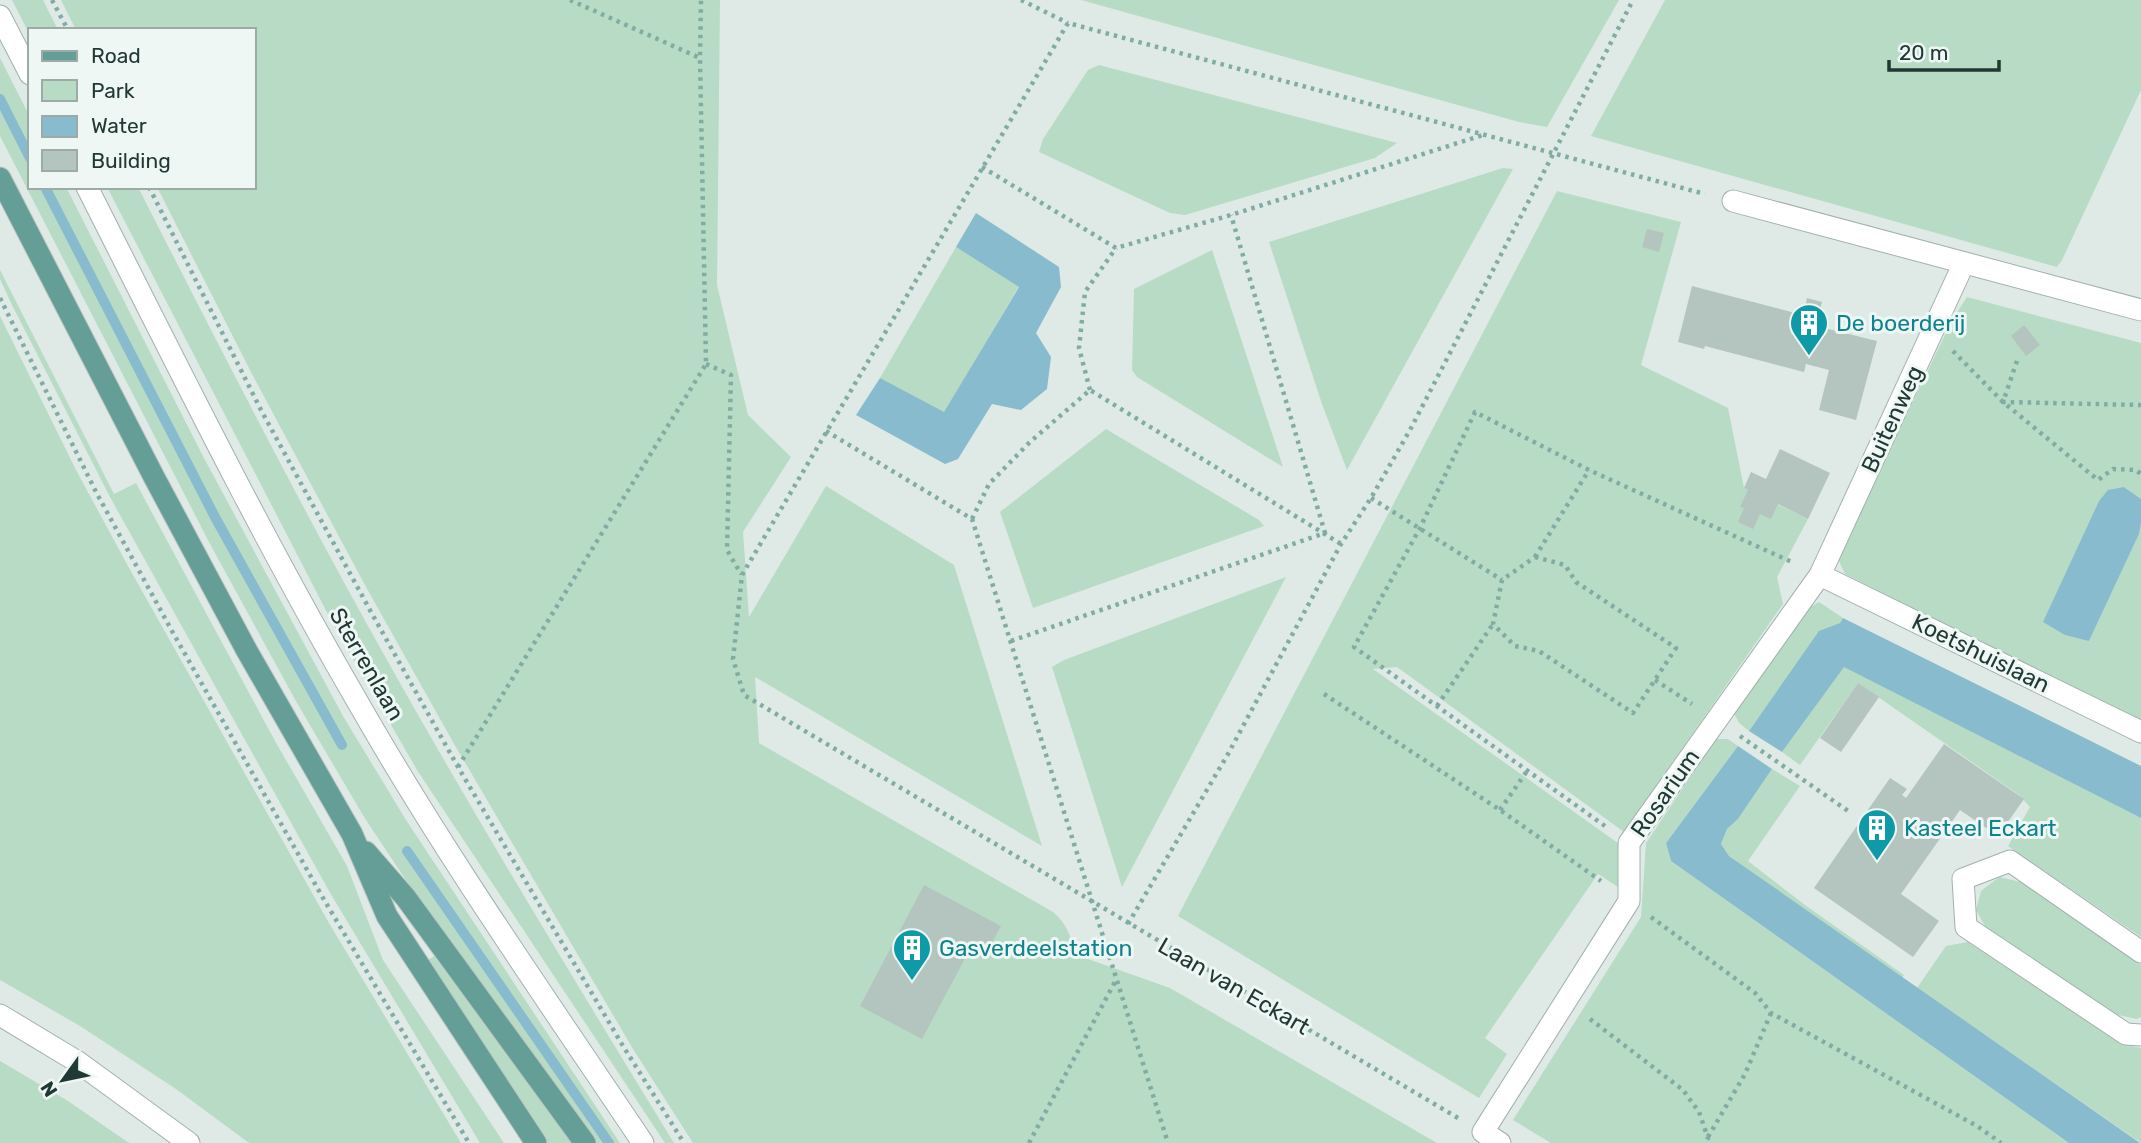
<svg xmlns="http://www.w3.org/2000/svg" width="2141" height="1143" font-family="Rubik,sans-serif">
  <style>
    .green { fill: #b8dbc5 }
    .water { fill: #88bbce }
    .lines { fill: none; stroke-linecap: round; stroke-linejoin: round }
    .stream { stroke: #88bbce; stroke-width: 10 }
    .building { fill: #b4c4bf }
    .minor-casing { stroke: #a2b1ad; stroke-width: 23 }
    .major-casing { stroke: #bcc4c2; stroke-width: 23 }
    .path { stroke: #80aca3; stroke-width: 4.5; stroke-dasharray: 3.5 5; stroke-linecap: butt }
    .minor { stroke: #fff; stroke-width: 21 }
    .major { stroke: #659e96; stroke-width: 21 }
    .labels { text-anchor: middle; stroke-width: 6; stroke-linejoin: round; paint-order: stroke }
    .culture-label { font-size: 23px; fill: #0d838f; stroke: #eff7f4; text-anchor: start }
    .street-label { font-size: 23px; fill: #213935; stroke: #eff7f4 }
  </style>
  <rect width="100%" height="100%" fill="#dfeae6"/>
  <g class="green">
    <polygon points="12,0 43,0 58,30 30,30 30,35"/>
    <path d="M61 0H720L717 285 748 415 791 457 743 532 749 617 826 486 954 565 1042 846 755 677 759 743 1053 912C1066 923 1072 936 1074 954L1170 988 1437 1143H693L633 1049 453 742 366 587 253 376 157 187H254V30H76Z"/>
    <polygon points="1081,0 1619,0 1547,127 1519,122"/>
    <polygon points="1665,0 2141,0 2141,90 2062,260 2057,267 1591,136"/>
    <polygon points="0,58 30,117 30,187 66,187 205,460 343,716 406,820 620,1143 596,1143 427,912 364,817 297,703 210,544 0,136"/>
    <polygon points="1099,65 1397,143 1375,158 1185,215 1170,213 1039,152 1043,139 1088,70"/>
    <polygon points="1503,168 1513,169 1347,470 1322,404 1269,242"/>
    <path d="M107 187H138C219 346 300 505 387 660 479 824 576 983 674 1143H665L417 770 332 622Z"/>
    <polygon points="1557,191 1681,222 1641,365 1728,408 1744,488 1808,519 1777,577 1783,604 1624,832 1397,667 1373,669 1622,846 1621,889 1598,874 1485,1038 1507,1054 1479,1098 1178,916"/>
    <polygon points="956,247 1019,286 944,413 880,378"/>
    <polygon points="1212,250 1283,467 1137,377 1132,370 1134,289"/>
    <polygon points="0,270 114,494 136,483 275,741 347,866 383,960 504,1143 480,1143 329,891 110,497 11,303 0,279"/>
    <polygon points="1967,297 2141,343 2141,499 2124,487 2089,641 2139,534 2141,523 2141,724 1845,574 1838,559 1952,320"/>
    <polygon points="0,316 76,470 128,566 329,923 461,1143 249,1143 176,1089 80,1026 0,980"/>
    <polygon points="1106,429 1259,520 1264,526 1033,608 1000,512"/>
    <polygon points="1286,577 1122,887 1052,667 1064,660"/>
    <polygon points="1819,602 1843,618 1840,623 1819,632 1749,731 1739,723 1734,713 1809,608"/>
    <polygon points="1844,666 2141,818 2141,937 2008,846 2030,807 2019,795 1858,683 1800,765 1782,752"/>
    <polygon points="1716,739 1728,739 1738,746 1666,843 1671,861 2069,1143 1551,1143 1513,1120 1641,917 1646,843"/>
    <polygon points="1772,769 1800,786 1748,861 1805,905 1904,975 1902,978 1729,856 1721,844 1727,829 1738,819"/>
    <polygon points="1999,877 2021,882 2141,965 2141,1017 2137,1019 2118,1015 1987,930 1976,910 1981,891"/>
    <polygon points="1968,942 2121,1044 2141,1048 2141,1143 1917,988 1946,946"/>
    <polygon points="434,956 572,1143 548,1143 427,961"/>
    <polygon points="0,1061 68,1101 129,1143 0,1143"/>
  </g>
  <g class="water">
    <polygon points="976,213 1059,267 1061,287 1036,333 1051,357 1047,389 1021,410 992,404 958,459 945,464 856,415 880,378 944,412 1019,287 956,247"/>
    <polygon points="2124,487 2141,499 2141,523 2139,534 2089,641 2065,635 2043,622 2099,501 2108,490"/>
    <polygon points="1843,618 2141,766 2141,818 1844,667 1782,752 1749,731 1819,631 1840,623"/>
    <polygon points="1738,746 1772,769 1738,819 1727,829 1721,844 1729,856 2140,1143 2069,1143 1671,861 1666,843"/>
  </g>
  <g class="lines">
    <g class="stream">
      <polyline points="0,99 30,158"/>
      <polyline points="45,187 216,519 342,745"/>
      <polyline points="407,851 609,1143"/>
    </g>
  </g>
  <g class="building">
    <polygon points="1647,229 1664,233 1659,252 1642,247"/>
    <polygon points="1692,286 1803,315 1807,298 1822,302 1816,326 1877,341 1856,420 1819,410 1829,370 1806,364 1804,372 1705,346 1704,349 1678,342"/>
    <polygon points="2024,325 2040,345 2026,356 2011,336"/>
    <polygon points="1780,449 1830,473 1808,519 1778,504 1771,519 1760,514 1753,529 1738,522 1744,508 1740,507 1748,490 1744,488 1751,472 1766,479"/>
    <polygon points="1858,683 1879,697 1841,752 1820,738"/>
    <polygon points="1944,744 2024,799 1998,836 1960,810 1901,894 1939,921 1913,957 1814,888 1890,778 1907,789 1902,795 1906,798"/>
    <polygon points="924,885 1001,926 983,959 969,951 922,1039 860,1006"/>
  </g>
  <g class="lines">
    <defs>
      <g id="minor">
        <polyline points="0,16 30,74"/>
        <path d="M87 187C174 359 259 532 356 699 443 852 545 997 643 1143"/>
        <polyline points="1733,201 2141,310"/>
        <polyline points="1820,575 2141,732"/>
        <polyline points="2141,952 2010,861 1963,879 1966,927 2126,1034 2141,1035"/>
        <polyline points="0,1015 78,1062 189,1143"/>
        <polyline points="1500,1143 1483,1132 1629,901 1629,843 1820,575 1964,263"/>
      </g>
      <g id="major">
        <polyline points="0,178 154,477 247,651 352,834 387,916 536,1143"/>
        <polyline points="366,852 406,898 585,1143"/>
      </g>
    </defs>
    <use href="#minor" class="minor-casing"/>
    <use href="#major" class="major-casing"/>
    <g class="path">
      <polyline points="52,0 68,30"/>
      <polyline points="570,0 700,58"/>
      <polyline points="1021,0 1068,23"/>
      <polyline points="982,167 1116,248 1231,215 1483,135"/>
      <polyline points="149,187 261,410 371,612 458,767 623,1046 684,1143"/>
      <polyline points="0,298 96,492 172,631 323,898 469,1143"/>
      <polyline points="1953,351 2003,402 2098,480 2113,469 2136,470 2141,474"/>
      <polyline points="2017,361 2003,402 2141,405"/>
      <polyline points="706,364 731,375 727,550 741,574"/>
      <polyline points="1090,390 1079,348 1085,292 1116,248"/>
      <polyline points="826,431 972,519 1168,1143"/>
      <polyline points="1371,498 1502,580"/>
      <polyline points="972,519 989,484 1030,442 1090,390 1341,544"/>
      <polygon points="1535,557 1565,565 1576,582 1676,648 1633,713 1539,651 1515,646 1493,624 1502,580"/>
      <polyline points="1535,557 1589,470"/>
      <polyline points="1011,641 1325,533 1231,215"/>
      <polyline points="1655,680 1692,704"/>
      <polyline points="1324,694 1500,810 1601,881"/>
      <polyline points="1437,706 1493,624"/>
      <polyline points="1740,736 1851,813"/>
      <polyline points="458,767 706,364 700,58 701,0"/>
      <polyline points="1500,810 1527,771"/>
      <polyline points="1605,826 1354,647 1420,528 1475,412 1589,470 1794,563"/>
      <polyline points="1651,917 1755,993 1771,1013 1977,1126 2001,1143"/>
      <polyline points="1128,924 1228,754 1341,544 1371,498 1410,430 1633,0"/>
      <polyline points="1590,1019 1683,1090 1699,1112 1708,1138 1705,1143"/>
      <polyline points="1458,1118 744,695 733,659 742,575 1068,23 1705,194"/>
      <polyline points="1708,1137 1745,1074 1771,1013"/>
      <polyline points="1029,1143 1117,978"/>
    </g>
    <use href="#minor" class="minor"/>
    <use href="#major" class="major"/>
  </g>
  <defs>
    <symbol id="building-pin" viewBox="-11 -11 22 30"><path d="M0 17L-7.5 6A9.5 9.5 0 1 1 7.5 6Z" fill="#0f9aa8" stroke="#eff7f4"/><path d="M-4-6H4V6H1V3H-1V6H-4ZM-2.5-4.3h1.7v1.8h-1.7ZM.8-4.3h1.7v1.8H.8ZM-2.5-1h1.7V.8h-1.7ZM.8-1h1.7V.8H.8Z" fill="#fff"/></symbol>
  </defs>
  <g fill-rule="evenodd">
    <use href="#building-pin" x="1787" y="301" width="44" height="60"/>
    <use href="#building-pin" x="1855" y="806" width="44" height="60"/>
    <use href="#building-pin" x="890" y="926" width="44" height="60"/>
  </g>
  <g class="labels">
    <g class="culture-label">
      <text x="1836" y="331">De boerderij</text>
      <text x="1904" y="836">Kasteel Eckart</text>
      <text x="939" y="956">Gasverdeelstation</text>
    </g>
    <g class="street-label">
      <text transform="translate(1892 419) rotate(-65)" y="8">Buitenweg</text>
      <text transform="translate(1981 653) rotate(26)" y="8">Koetshuislaan</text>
      <text transform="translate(367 664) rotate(60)" y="8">Sterrenlaan</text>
      <text transform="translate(1665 793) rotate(-55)" y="8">Rosarium</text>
      <text transform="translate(1234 986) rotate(30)" y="8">Laan van Eckart</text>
    </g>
  </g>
  <rect x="28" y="28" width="228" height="161" fill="#eff7f4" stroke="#9daba8" stroke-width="2"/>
  <rect x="42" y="51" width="35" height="10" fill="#659e96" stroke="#9daba8" stroke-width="2"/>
  <text x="91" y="63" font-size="21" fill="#213935">Road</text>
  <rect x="42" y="80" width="35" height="21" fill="#b8dbc5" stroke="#9daba8" stroke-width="2"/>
  <text x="91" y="98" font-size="21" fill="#213935">Park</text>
  <rect x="42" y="116" width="35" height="21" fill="#88bbce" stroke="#9daba8" stroke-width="2"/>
  <text x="91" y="133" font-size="21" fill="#213935">Water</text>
  <rect x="42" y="150" width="35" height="21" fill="#b4c4bf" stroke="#9daba8" stroke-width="2"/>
  <text x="91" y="168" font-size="21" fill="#213935">Building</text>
  <g transform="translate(63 1080) rotate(237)" stroke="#eff7f4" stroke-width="5" paint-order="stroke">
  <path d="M0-5L12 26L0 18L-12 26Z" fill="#213935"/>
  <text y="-10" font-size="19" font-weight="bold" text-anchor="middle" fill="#213935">N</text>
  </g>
  <path d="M1889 60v10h110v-10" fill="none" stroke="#213935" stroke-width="3.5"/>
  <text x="1899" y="60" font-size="21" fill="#213935" stroke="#eff7f4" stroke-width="5" paint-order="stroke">20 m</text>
</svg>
